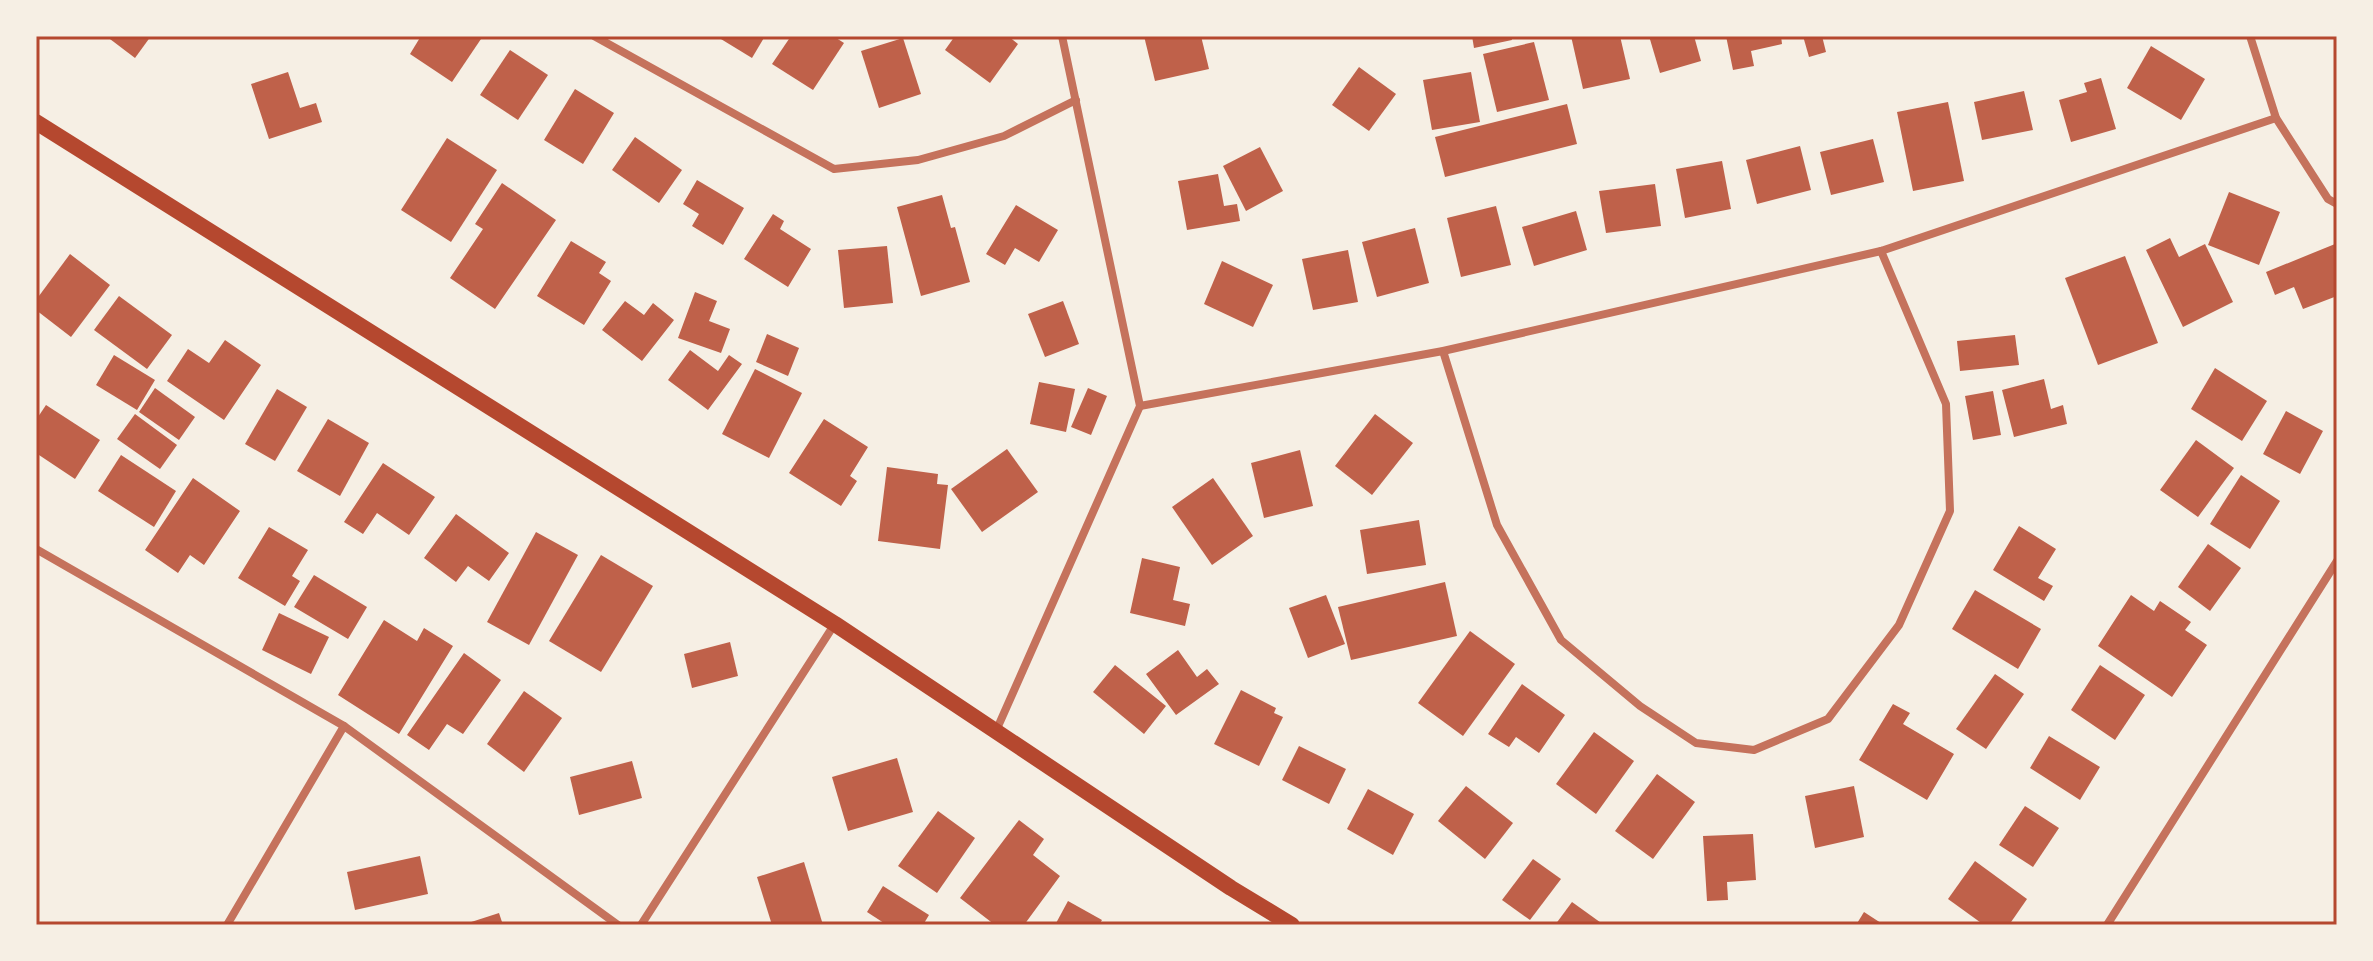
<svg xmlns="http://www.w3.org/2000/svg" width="2373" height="961" font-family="'Exo 2',sans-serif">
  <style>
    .building { fill: #bf614a }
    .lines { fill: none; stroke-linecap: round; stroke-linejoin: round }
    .minor { stroke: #c5725c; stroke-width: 8 }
    .secondary { stroke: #b5482f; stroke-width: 16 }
    .neatline { fill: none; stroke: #b5482f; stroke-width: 3 }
  </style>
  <rect width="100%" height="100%" fill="#f6efe4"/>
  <g class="building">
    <polygon points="106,36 151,36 135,58"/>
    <polygon points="421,36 483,36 452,82 410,54"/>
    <polygon points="716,36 765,36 752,58"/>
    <polygon points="791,36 833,36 844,43 813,90 772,64"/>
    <polygon points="955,36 1008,36 1018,44 990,83 945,50"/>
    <polygon points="1144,36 1201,36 1209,69 1155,81"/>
    <polygon points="1472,36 1511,36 1512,40 1474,48"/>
    <polygon points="1571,36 1620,36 1630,79 1583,89"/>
    <polygon points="1649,36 1694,36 1701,61 1660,73"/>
    <polygon points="1726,36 1781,36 1782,44 1751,51 1754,66 1733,70"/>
    <polygon points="1803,36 1822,36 1826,52 1809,57"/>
    <polygon points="903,38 921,94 879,108 861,51"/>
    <polygon points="1534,42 1549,100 1497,112 1483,54"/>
    <polygon points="2151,46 2205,79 2181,120 2127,88"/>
    <polygon points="510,50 548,75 518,120 480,95"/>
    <polygon points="1359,67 1396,94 1369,131 1332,105"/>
    <polygon points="288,72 300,108 316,103 322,122 269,139 251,84"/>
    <polygon points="1471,72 1480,122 1432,130 1423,80"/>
    <polygon points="2101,78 2116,129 2071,142 2059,100 2087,92 2084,83"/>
    <polygon points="575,89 614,113 583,164 544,140"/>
    <polygon points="2024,91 2033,130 1982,140 1974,102"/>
    <polygon points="1948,102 1964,181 1913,191 1897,112"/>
    <polygon points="1567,104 1577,144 1445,177 1435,137"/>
    <polygon points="635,137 682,170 659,203 612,170"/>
    <polygon points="447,138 497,170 451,242 401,210"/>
    <polygon points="1873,139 1884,182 1831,195 1820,152"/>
    <polygon points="1800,146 1811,190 1757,204 1746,160"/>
    <polygon points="1260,147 1283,191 1246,211 1223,166"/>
    <polygon points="1722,161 1731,209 1685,218 1676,169"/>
    <polygon points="1218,174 1224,206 1237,204 1240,221 1187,230 1178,181"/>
    <polygon points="697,180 744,208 723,245 692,226 699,214 683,204"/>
    <polygon points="502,183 556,220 495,309 450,278 483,229 475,224"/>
    <polygon points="1655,184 1661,226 1606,233 1599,191"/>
    <polygon points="2229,192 2280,212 2259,265 2208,245"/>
    <polygon points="942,195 951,228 955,227 970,282 921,296 897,207"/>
    <polygon points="1016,205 1058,230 1039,262 1015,248 1005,265 986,254"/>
    <polygon points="1496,206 1511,265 1461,277 1447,218"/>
    <polygon points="1576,211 1587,250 1534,266 1522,227"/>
    <polygon points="773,214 784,221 780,229 811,249 788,287 744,259"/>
    <polygon points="1415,228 1429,283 1377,297 1362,242"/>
    <polygon points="2170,238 2179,257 2205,244 2233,302 2183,327 2146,250"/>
    <polygon points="571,241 606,262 599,273 611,281 584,325 537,296"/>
    <polygon points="2335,244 2337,296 2303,309 2294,287 2275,295 2266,272"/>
    <polygon points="887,246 893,303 844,308 838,250"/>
    <polygon points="1348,250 1358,302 1313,310 1302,259"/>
    <polygon points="70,254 110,285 71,337 36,310 36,300"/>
    <polygon points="2125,256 2158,343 2098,365 2065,278"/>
    <polygon points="1222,261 1273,285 1253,327 1204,304"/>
    <polygon points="695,292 717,301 709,321 730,329 721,353 678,338"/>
    <polygon points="119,296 172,335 147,369 94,330"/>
    <polygon points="625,301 644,315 653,303 674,320 642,361 602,330"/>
    <polygon points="1063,301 1079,344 1045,357 1028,314"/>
    <polygon points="767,334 799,348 788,376 756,362"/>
    <polygon points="2015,335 2019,365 1960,371 1957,341"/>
    <polygon points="225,340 261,365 224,420 167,381 188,349 209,363"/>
    <polygon points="690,350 718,371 729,355 742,364 708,410 668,380"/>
    <polygon points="114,355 155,380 137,410 96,385"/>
    <polygon points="2215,368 2267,401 2242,441 2191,409"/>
    <polygon points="755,369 802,393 769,458 722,434"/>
    <polygon points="2044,379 2051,409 2063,405 2067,424 2014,437 2002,390"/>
    <polygon points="1039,382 1075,389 1066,432 1030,424"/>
    <polygon points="155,388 195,417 179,440 139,412"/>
    <polygon points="1088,388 1107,396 1091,435 1071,427"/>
    <polygon points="277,389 307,407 275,461 245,444"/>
    <polygon points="1993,391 2001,435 1973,440 1965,396"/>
    <polygon points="46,405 100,440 75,479 36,453 36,420"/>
    <polygon points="2286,411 2323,431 2300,474 2263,454"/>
    <polygon points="135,414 177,445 160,469 117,439"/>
    <polygon points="1375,414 1413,443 1372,495 1335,466"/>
    <polygon points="328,419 369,443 340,496 297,471"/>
    <polygon points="824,419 868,447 850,476 857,481 841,506 789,473"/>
    <polygon points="2196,440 2234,468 2198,517 2160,490"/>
    <polygon points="1007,449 1038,492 982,532 951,489"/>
    <polygon points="1300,450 1313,506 1264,518 1251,463"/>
    <polygon points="121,455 176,491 154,527 98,491"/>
    <polygon points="383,463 435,497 409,535 377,513 363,534 344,522"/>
    <polygon points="887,467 938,474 937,484 948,485 940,549 878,541"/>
    <polygon points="2241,475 2280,501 2250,549 2210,524"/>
    <polygon points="193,478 240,511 204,565 190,555 178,573 145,550"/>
    <polygon points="1213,478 1253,536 1212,565 1172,507"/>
    <polygon points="456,514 509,553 489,581 468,566 456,582 424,558"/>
    <polygon points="1419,520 1426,565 1367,574 1360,530"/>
    <polygon points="2019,526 2056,549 2038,578 2053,586 2044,601 1993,570"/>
    <polygon points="269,527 308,550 292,576 300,581 285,606 238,578"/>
    <polygon points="536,532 578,555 529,645 487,622"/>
    <polygon points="2208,544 2241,568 2210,611 2178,587"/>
    <polygon points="601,555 653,586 601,672 549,641"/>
    <polygon points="1142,558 1180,567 1173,600 1190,604 1185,626 1130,613"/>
    <polygon points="314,575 367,607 348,639 294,607"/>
    <polygon points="1445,582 1457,636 1351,660 1338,607"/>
    <polygon points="1975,590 2041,629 2018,669 1952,629"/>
    <polygon points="1326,595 1345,644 1308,658 1289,608"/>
    <polygon points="2131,595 2154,611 2160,601 2191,622 2185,630 2207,645 2172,697 2098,646"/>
    <polygon points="279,613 329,637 311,674 262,650"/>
    <polygon points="384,620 417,641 424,628 453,646 399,734 338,695"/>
    <polygon points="1470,631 1515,664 1463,736 1418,703"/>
    <polygon points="730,642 738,676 692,688 684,654"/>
    <polygon points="1178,650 1197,677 1207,669 1219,684 1176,715 1146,674"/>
    <polygon points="464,653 501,680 463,734 447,724 429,750 407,735"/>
    <polygon points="1115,665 1166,706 1144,734 1093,692"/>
    <polygon points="2100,665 2145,695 2115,740 2071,710"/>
    <polygon points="1995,674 2024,694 1986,749 1956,729"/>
    <polygon points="1522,684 1565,715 1539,753 1516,737 1509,747 1488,734"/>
    <polygon points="1241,690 1276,708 1274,713 1283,717 1259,766 1214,744"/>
    <polygon points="524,691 562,718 524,772 487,744"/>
    <polygon points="1893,704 1910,713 1903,724 1954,754 1927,800 1859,760"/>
    <polygon points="1594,732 1634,761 1596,814 1556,784"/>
    <polygon points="2049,736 2100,767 2080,800 2030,768"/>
    <polygon points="1299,746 1346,769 1329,804 1282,780"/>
    <polygon points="897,758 913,812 848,831 832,777"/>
    <polygon points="632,761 642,798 579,815 570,777"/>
    <polygon points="1657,774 1695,802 1653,859 1615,831"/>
    <polygon points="1466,786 1513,823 1485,859 1438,821"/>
    <polygon points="1854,786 1864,837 1815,848 1805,796"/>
    <polygon points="1368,789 1414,814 1393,855 1347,829"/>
    <polygon points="2025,806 2059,828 2033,867 1999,845"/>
    <polygon points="938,811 975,838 937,893 898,866"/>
    <polygon points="1019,820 1044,839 1033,855 1060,876 1024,925 995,925 960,898"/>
    <polygon points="1753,834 1756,880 1727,882 1728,900 1707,901 1703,836"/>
    <polygon points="420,856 428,894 355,910 347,872"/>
    <polygon points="1533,859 1561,879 1530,920 1502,900"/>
    <polygon points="1975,861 2027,899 2009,925 1984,925 1948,899"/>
    <polygon points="804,862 823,925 772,925 757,877"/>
    <polygon points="883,886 929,915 923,925 887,925 867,912"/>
    <polygon points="1068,901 1102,920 1099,925 1055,925"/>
    <polygon points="1572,902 1604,925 1555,925"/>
    <polygon points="1864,912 1884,925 1856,925"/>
    <polygon points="499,913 503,925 465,925 465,924"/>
  </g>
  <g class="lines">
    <g class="minor">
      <polyline points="594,36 834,169 918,160 1004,136 1076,100"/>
      <polyline points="2250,36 2276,118 2328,199 2337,204"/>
      <polyline points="1443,351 1497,525 1561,640 1640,706 1696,743 1754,750 1828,719 1899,625 1950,511 1946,404 1881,251"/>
      <polyline points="1140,406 1443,351 1881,251 2276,118"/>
      <polyline points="36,549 344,726 618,925"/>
      <polyline points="996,731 1140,406 1062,36"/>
      <polyline points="227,925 344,726"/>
      <polyline points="641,925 834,625"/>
      <polyline points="2107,925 2337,561"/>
    </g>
    <polyline class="secondary" points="36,122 835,624 1231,888 1292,925"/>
  </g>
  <rect width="2373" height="961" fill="none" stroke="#f6efe4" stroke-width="76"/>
  <rect x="38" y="38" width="2297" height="885" class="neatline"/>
</svg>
